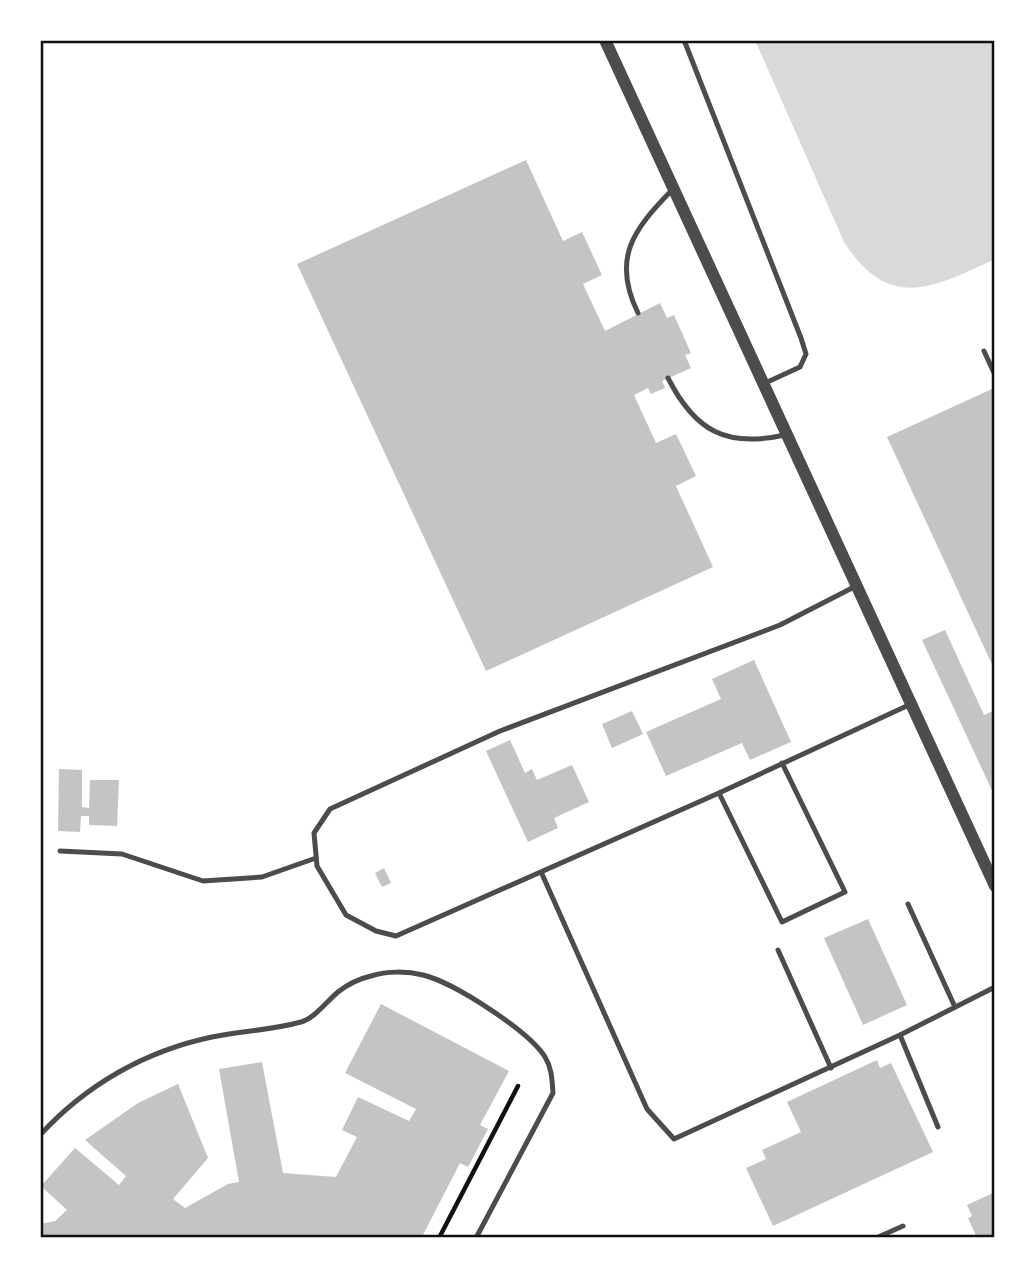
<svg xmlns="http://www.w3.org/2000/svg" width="1035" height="1278" font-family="'Space Grotesk',sans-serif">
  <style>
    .water { fill: #d9d9d9 }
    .building { fill: #c4c4c4 }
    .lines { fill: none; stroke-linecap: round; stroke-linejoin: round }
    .path { stroke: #111; stroke-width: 4.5 }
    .service { stroke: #4c4c4c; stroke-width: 5 }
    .tertiary { stroke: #4c4c4c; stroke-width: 12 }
    .neatline { fill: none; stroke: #111; stroke-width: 2.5 }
  </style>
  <rect width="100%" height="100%" fill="#fff"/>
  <path class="water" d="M755 40H995V259C933 288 889 312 844 242Z"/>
  <g class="building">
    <polygon points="526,160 563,241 582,232 602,275 583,284 605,331 660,303 667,318 674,315 691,353 685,355 691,368 662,381 665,388 651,394 648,388 634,395 656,443 676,434 696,476 676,486 713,567 486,671 297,264"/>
    <polygon points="992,389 995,394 995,671 887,437"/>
    <polygon points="945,630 984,715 995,710 995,797 922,640"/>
    <polygon points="754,660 791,742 750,760 742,743 666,776 646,732 721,699 712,679"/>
    <polygon points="632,711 643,734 612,748 602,724"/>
    <polygon points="510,740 525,773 532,769 537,780 572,765 589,802 554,818 558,828 528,842 486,751"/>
    <polygon points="59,769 82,770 82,807 89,808 90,780 119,780 117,826 89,825 89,816 81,816 80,832 58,831"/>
    <polygon points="384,868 391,883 382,887 375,873"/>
    <polygon points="868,919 907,1005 863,1025 824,938"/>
    <polygon points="381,1004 509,1071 480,1125 488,1129 468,1167 460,1163 423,1235 427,1238 40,1238 40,1224 55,1221 67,1210 41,1186 75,1148 119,1185 126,1176 85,1140 138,1103 178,1084 208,1158 173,1199 185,1208 228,1184 239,1182 219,1069 262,1062 283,1173 336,1177 357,1137 342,1130 358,1097 409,1121 416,1109 345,1073"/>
    <polygon points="877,1060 880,1068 891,1063 933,1152 773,1226 746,1168 766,1159 762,1150 801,1132 787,1102"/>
    <polygon points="995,1192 995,1238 977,1238 968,1218 972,1216 967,1205"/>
  </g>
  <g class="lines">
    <polyline class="path" points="439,1238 518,1086"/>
    <g class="service">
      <polyline points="684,40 801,338 806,354 800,367 763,384"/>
      <path d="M638 313C611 258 634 229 672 190"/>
      <polyline points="984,351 995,375"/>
      <path d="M668 378C695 431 726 448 785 435"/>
      <polyline points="782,763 845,892 782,922 719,793 911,704"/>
      <polyline points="719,793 396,936 376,931 346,915 317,866 314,833 330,809 500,731 780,625 856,586"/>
      <polyline points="60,851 122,854 203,881 262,877 316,858"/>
      <polyline points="542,874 647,1109 674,1139 900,1035 995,987"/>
      <polyline points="908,904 955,1007"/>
      <polyline points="778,950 831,1068"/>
      <polyline points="900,1035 938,1127"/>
      <path d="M40 1135C86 1085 145 1051 212 1037 242 1031 272 1030 301 1022 315 1018 327 1001 338 992 348 984 358 979 371 976 387 971 407 971 423 975 453 982 529 1031 545 1057 552 1068 552 1080 553 1093L476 1238"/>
      <polyline points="876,1238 903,1226"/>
    </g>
    <polyline class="tertiary" points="605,40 995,886"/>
  </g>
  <rect width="1035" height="1278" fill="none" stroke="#ffffff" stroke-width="84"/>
  <rect x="42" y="42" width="951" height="1194" class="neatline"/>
</svg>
